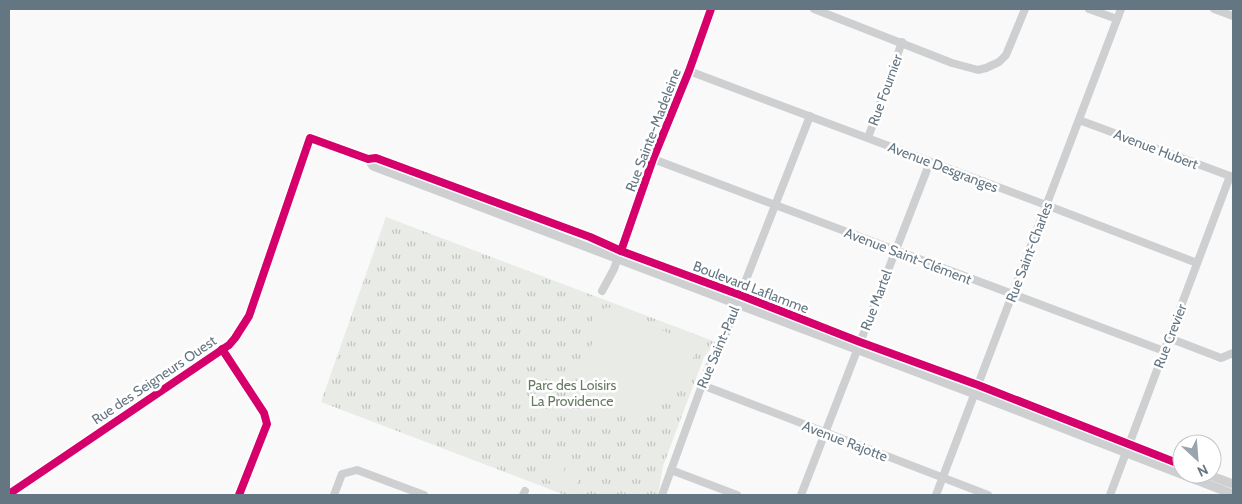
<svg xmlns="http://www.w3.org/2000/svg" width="1242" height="504" font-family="Cabin,sans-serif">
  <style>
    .grass { fill: url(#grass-tufts) }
    .garden { fill: #e8ebe6 }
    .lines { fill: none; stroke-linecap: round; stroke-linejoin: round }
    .minor { stroke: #cecfd0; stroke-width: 8 }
    .tertiary { stroke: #cecfd0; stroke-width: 9 }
    .cycleway-casing { stroke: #fff; stroke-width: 11 }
    .cycleway { stroke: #d6006c; stroke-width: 8 }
    .labels { text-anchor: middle; stroke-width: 5; stroke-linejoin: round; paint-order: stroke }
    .street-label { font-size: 14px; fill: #657683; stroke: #fff }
    .park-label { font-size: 14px; fill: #687a64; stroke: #fff }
  </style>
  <defs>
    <pattern id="grass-tufts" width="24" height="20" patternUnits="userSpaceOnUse" patternTransform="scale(1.25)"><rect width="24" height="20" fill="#e8ebe6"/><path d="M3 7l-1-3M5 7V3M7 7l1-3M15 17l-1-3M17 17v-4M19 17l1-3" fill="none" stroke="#c0c3c0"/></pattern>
  </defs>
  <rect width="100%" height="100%" fill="#f9f9f9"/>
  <polygon class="grass" points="386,217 716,342 704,357 663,466 659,489 657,495 565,495 321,402"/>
  <g class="garden">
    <path d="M619 306 639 314 637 321 700 345C693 358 687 371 679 383 664 403 640 414 615 414 599 414 584 409 569 405L593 341 586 338 595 315 600 314 601 310 608 307 612 309Z"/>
    <polygon points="557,455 568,459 559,484 547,480"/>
    <polygon points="572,460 584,465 574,490 563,485"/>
  </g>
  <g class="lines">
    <g class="minor">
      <polyline points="814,9 952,63 978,70 986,68 999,62 1006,55 1025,9"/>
      <polyline points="1089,9 1117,19"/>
      <polyline points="1214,9 1233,16"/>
      <polyline points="689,71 1046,205 1197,263"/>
      <polyline points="1079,120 1230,176 1233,177"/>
      <polyline points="868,138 902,42"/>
      <polyline points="653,159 1164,351"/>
      <polyline points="602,291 614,269 653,159 689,71 711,9"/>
      <polyline points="1169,338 1221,358 1233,353"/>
      <polyline points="222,349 264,413 267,424 239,495"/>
      <polyline points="702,385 988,495"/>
      <polyline points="671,470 737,495"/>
      <polyline points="334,495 342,474 357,470 424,495"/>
      <polyline points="523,495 525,491"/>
      <polyline points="662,495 702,385 712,359 723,342 740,295 810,116"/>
      <polyline points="801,495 930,162"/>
      <polyline points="936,495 1121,9"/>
      <polyline points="1110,495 1230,176"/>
    </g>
    <g class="tertiary">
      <polyline points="368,159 373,166 975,394 1230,493"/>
      <polyline points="1206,474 1233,484"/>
      <polyline points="9,494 229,345 235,338 249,316 310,138 368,159 376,158 590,237 621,251 740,295 860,342 978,385 1182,465"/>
    </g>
    <defs>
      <g id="cycleway">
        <polyline points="621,251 653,159 689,71 711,9"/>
        <polyline points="222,349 264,413 267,424 239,495"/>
        <polyline points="9,494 229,345 235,338 249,316 310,138 368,159 376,158 590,237 621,251 740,295 860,342 978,385 1182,465"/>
      </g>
    </defs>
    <use href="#cycleway" class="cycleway-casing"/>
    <use href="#cycleway" class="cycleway"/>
  </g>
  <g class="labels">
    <g class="street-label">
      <text transform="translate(885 90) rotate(-70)" y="5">Rue Fournier</text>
      <text transform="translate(653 130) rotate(-69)" y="5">Rue Sainte-Madeleine</text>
      <text transform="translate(1156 149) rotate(21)" y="5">Avenue Hubert</text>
      <text transform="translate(943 167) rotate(21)" y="5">Avenue Desgranges</text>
      <text transform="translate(1029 252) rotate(-69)" y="5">Rue Saint-Charles</text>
      <text transform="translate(908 256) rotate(21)" y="5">Avenue Saint-Clément</text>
      <text transform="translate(751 287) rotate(21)" y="5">Boulevard Laflamme</text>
      <text transform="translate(876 300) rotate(-69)" y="5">Rue Martel</text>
      <text transform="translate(1170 336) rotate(-69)" y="5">Rue Crevier</text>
      <text transform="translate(718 347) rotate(-67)" y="5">Rue Saint-Paul</text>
      <text transform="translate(154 380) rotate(-34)" y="5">Rue des Seigneurs Ouest</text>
      <text transform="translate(845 441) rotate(21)" y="5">Avenue Rajotte</text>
    </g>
    <g class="park-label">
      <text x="572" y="390">Parc des Loisirs<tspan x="572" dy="16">La Providence</tspan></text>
    </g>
  </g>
  <rect width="1242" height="504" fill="none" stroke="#657683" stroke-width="20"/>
  <g transform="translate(1197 459) rotate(154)"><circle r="24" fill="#ffffff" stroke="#c1c8cd"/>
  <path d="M0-4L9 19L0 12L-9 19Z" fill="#99a4ac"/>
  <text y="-8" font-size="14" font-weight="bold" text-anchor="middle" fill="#657683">N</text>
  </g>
</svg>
